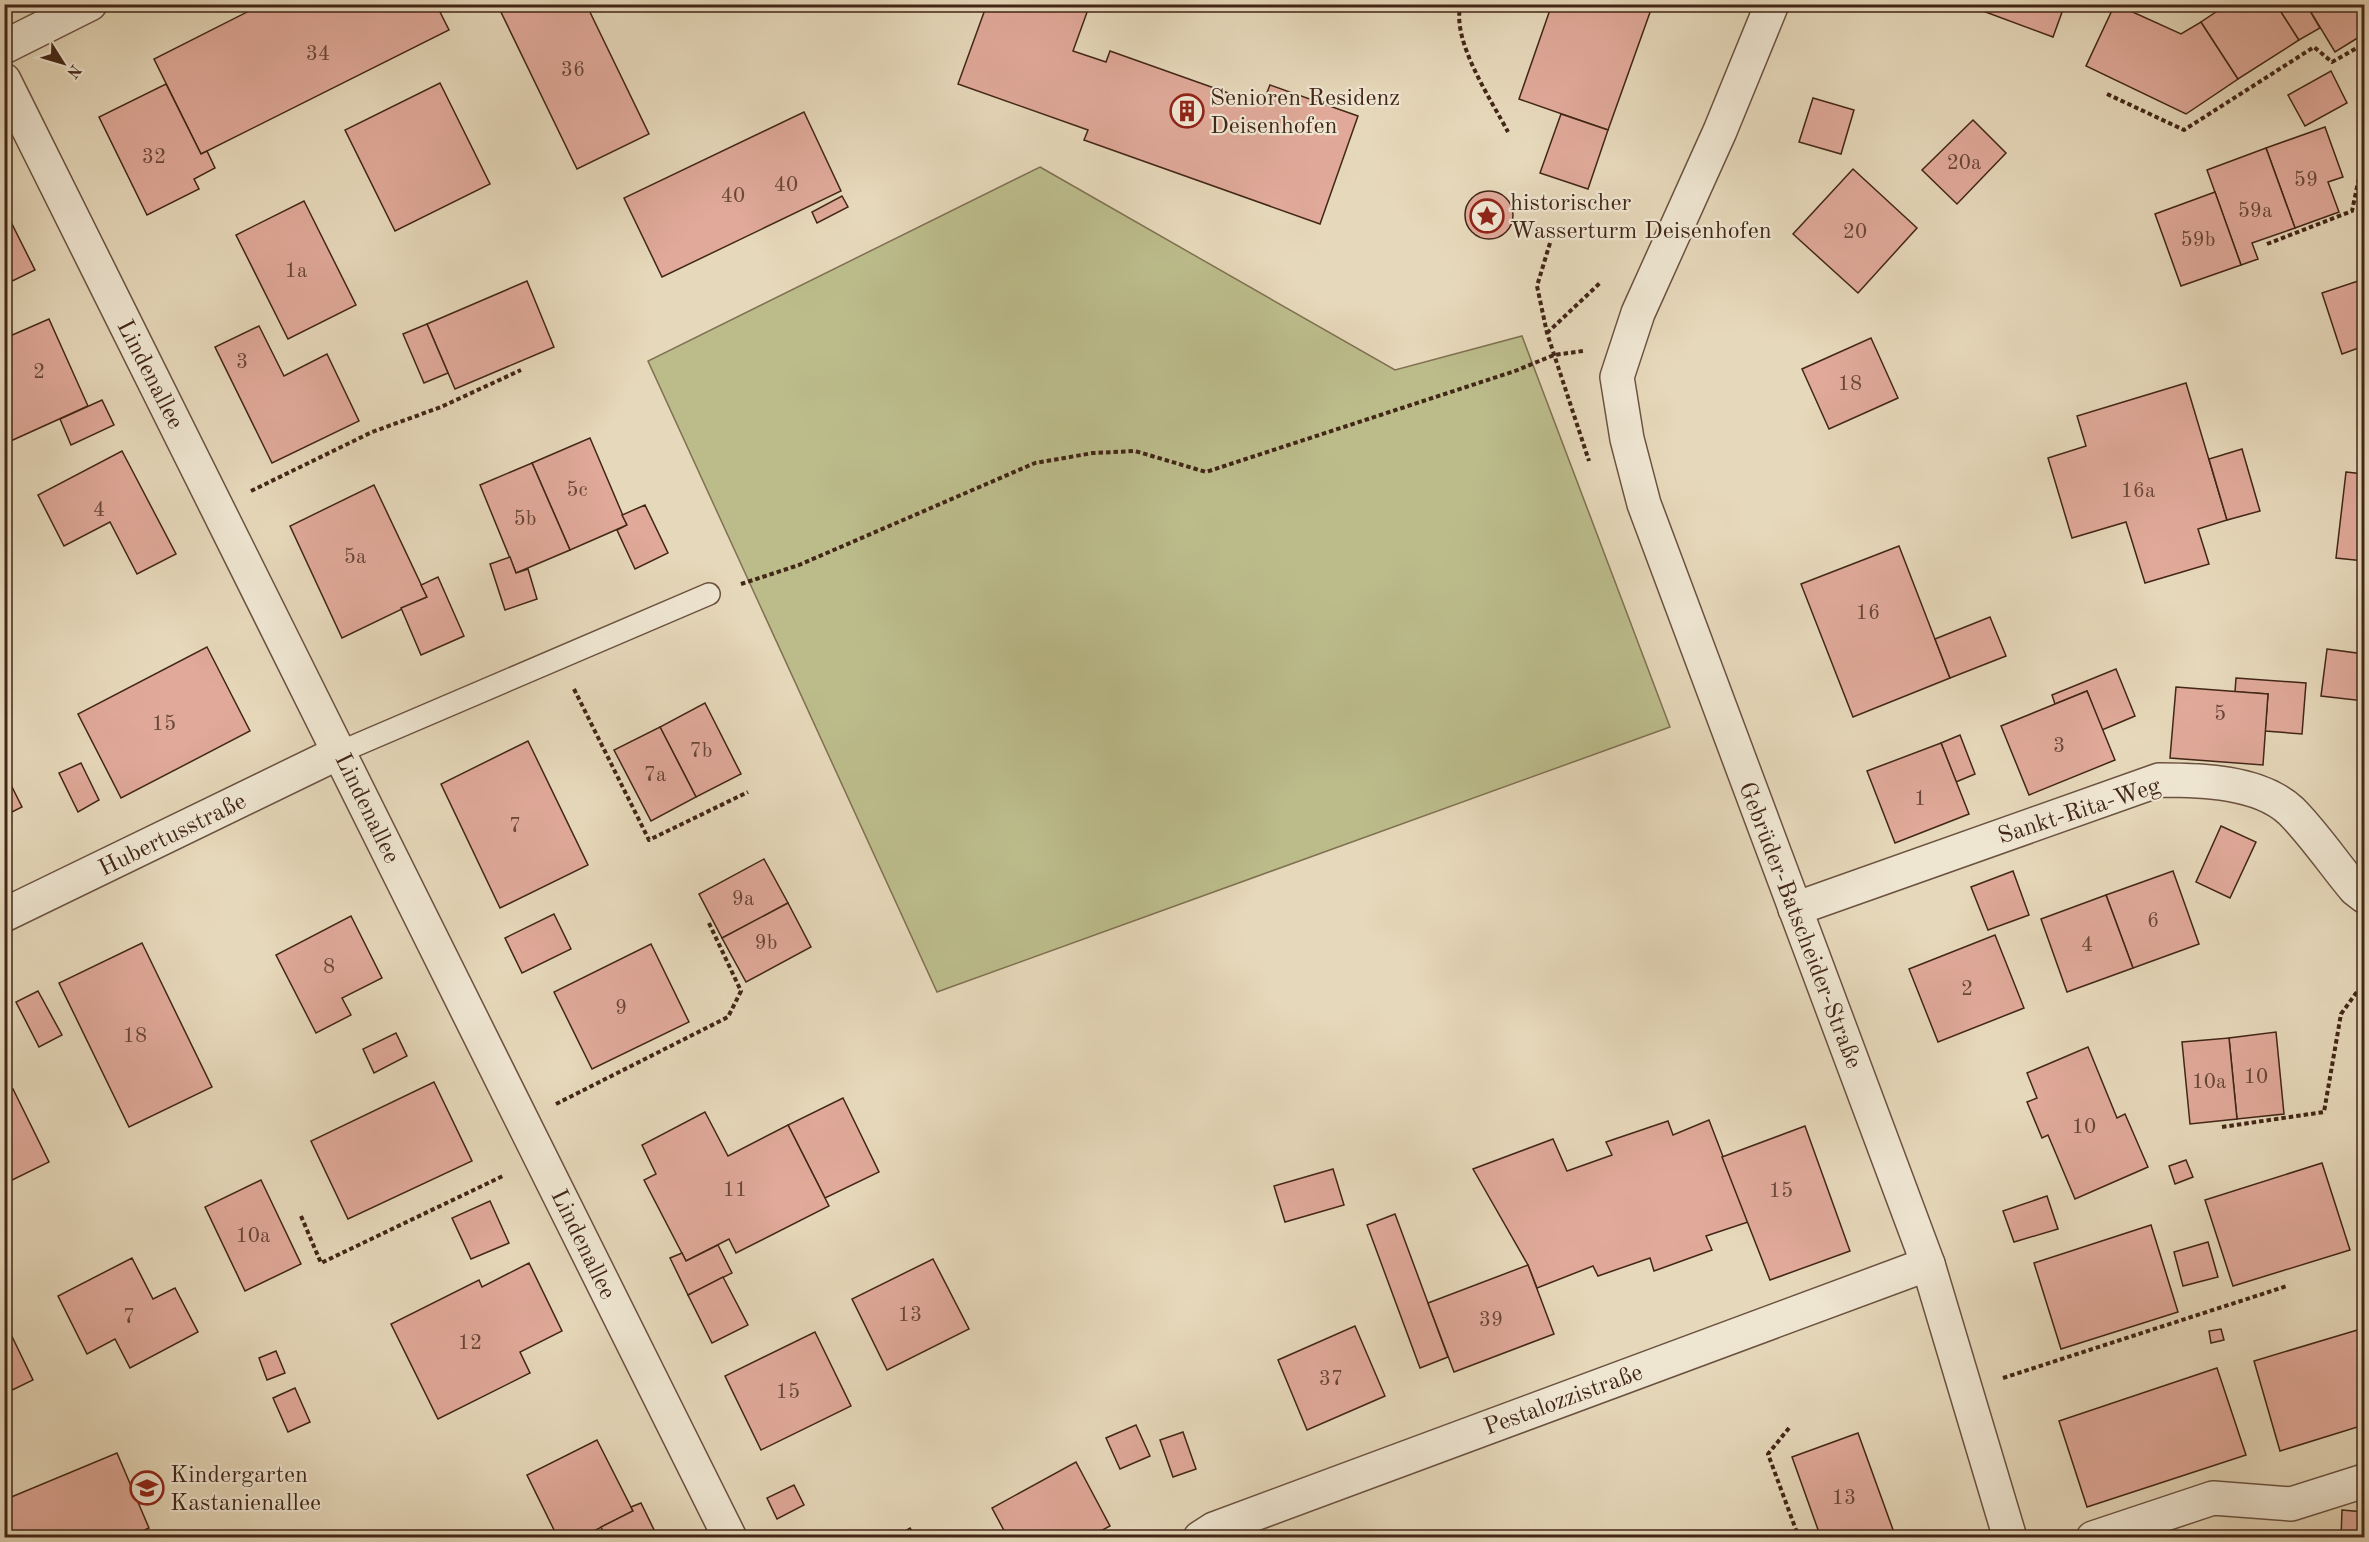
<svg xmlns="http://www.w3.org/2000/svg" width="2369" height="1542" font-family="'Old Standard TT',serif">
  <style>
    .grass { fill: #bcbc8b; stroke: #7f7151; stroke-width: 1.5 }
    .building { fill: #e0a999; stroke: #422617; stroke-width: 1.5 }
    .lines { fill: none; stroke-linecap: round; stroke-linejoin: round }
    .lane-casing { stroke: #6b5240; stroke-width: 24 }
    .street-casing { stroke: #6b5240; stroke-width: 36 }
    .path { stroke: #422617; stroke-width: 4; stroke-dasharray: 4.5 3; stroke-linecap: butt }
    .lane { stroke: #efe6d2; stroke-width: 21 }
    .street { stroke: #efe6d2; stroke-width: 33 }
    .labels { text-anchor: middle; stroke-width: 4.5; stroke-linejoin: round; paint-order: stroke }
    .number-label { font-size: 21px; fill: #6a4738 }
    .poi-label { font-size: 24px; fill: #422617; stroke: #efe6d2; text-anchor: start }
    .street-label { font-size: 24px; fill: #422617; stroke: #efe6d2 }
  </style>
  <rect width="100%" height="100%" fill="#e6d8ba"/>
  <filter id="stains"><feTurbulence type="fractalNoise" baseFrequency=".00333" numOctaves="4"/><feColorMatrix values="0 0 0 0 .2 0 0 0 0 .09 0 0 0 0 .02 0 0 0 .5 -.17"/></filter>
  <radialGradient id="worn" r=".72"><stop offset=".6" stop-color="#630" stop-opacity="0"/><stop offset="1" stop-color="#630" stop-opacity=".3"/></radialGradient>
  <polygon class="grass" points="1040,167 1395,370 1522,336 1670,727 937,992 648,361"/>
  <g class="building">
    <polygon points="263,4 436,4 449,30 201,154 154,59"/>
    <polygon points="497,4 586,4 649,134 577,169"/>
    <polygon points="987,4 1090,4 1073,51 1106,62 1110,51 1262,105 1270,85 1358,116 1320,224 1084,140 1088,130 958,84"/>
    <polygon points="1552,4 1653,4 1608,130 1519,99"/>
    <polygon points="1964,4 2065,4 2053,37"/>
    <polygon points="2115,4 2181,34 2201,22 2238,79 2186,114 2086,66"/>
    <polygon points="2228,4 2276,4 2299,40 2238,79 2201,22"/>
    <polygon points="2276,4 2306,4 2320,28 2299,40"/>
    <polygon points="2306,4 2364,4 2364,34 2335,52"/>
    <polygon points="2331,71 2347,103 2305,126 2288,95"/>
    <polygon points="440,83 490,184 395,231 345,130"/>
    <polygon points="166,84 201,154 207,151 215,168 194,179 199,189 147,215 99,117"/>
    <polygon points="1813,98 1854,110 1841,154 1799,142"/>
    <polygon points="804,112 841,191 662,277 624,198"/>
    <polygon points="1561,114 1608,130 1588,189 1540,173"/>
    <polygon points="1973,120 2006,153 1957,204 1922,170"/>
    <polygon points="2325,127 2343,177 2328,182 2339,212 2295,228 2266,148"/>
    <polygon points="2266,148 2295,228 2252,243 2258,259 2241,265 2207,170"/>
    <polygon points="1853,169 1917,228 1858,293 1793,234"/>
    <circle cx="1489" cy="215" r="24"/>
    <polygon points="2215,192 2241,265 2181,286 2155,214"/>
    <polygon points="842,196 848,207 817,223 812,212"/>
    <polygon points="304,201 356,305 288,339 236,235"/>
    <polygon points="4,208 35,270 4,285"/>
    <polygon points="2364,279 2364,346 2342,354 2322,293"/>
    <polygon points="527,281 554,347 455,389 427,324"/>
    <polygon points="49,319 88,406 4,444 4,331 7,330 10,336"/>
    <polygon points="427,324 448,373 424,383 403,334"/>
    <polygon points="259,326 284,376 327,354 359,421 272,463 215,347"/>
    <polygon points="1871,338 1898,398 1829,429 1802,369"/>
    <polygon points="2186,383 2227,520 2198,529 2209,564 2145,583 2126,522 2072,538 2048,458 2086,446 2077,416"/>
    <polygon points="102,400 114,425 71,445 60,419"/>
    <polygon points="590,438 627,525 570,550 532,463"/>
    <polygon points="2242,449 2260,511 2227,520 2209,459"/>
    <polygon points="122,451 176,554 137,574 110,522 64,546 38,495"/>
    <polygon points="532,463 570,550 516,573 480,485"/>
    <polygon points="2346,472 2364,474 2364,561 2336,558"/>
    <polygon points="374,485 427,597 342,638 290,526"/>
    <polygon points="645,505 668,553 635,569 617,530 627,525 622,515"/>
    <polygon points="1899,546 1950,678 1853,717 1801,584"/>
    <polygon points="510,557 516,573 528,569 537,599 505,610 490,564"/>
    <polygon points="438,577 464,636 421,655 401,608 427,597 421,585"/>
    <polygon points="1990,617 2006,656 1950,678 1935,639"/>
    <polygon points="207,647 250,731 121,798 78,714"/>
    <polygon points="2327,649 2364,654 2364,701 2321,696"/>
    <polygon points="2116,669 2135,716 2102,730 2087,691 2055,704 2052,695"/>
    <polygon points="2236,678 2306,683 2302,734 2265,731 2268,694 2235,692"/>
    <polygon points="2176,687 2268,694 2263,765 2170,758"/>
    <polygon points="2087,691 2115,760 2029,795 2001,726"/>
    <polygon points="705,703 741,774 696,797 660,727"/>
    <polygon points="660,727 696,797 651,821 614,750"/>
    <polygon points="1960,735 1975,774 1956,782 1941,743"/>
    <polygon points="528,741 588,865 500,908 441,784"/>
    <polygon points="1941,743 1969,814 1895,843 1867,771"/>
    <polygon points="81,763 99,800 78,812 59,773"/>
    <polygon points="4,771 22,807 4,816"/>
    <polygon points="2221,826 2256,842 2230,898 2196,882"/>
    <polygon points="764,859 788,903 722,938 699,894"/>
    <polygon points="2013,871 2029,915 1988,930 1971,887"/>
    <polygon points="2173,871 2199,944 2133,968 2106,895"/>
    <polygon points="2106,895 2133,968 2067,992 2041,919"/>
    <polygon points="788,903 811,947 746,982 722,938"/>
    <polygon points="554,914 571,949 522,973 505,938"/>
    <polygon points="351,916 382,978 342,998 351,1015 316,1033 276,955"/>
    <polygon points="1995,935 2024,1008 1938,1042 1909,969"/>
    <polygon points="142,943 212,1087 129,1127 59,983"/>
    <polygon points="651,944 689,1022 592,1069 554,992"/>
    <polygon points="38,991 62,1035 39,1047 16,1002"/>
    <polygon points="2276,1032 2284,1114 2237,1119 2229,1038"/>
    <polygon points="396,1033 407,1056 374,1073 363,1049"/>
    <polygon points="2229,1038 2237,1119 2190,1124 2182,1042"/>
    <polygon points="2088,1047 2117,1118 2125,1114 2148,1167 2075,1199 2048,1135 2042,1138 2027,1102 2037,1098 2027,1073"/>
    <polygon points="434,1082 472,1161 348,1219 311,1141"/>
    <polygon points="2364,1087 2364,1116 2359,1089"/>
    <polygon points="13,1089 49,1162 4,1184 4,1094"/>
    <polygon points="843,1098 879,1172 825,1198 788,1125"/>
    <polygon points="705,1112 728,1156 788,1125 829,1206 736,1253 729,1239 686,1261 644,1180 656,1174 642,1145"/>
    <polygon points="1709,1120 1748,1222 1706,1236 1712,1250 1654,1271 1650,1258 1598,1276 1593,1266 1537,1288 1528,1265 1473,1169 1553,1139 1567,1171 1612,1155 1606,1142 1668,1121 1673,1135"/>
    <polygon points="1805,1126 1850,1251 1770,1280 1722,1157"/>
    <polygon points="2186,1160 2193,1177 2175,1184 2169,1166"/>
    <polygon points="2322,1163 2350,1250 2233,1286 2205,1200"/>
    <polygon points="1333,1169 1344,1205 1285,1222 1274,1186"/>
    <polygon points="261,1180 301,1264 245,1291 205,1207"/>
    <polygon points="2047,1196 2058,1229 2014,1242 2003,1211"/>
    <polygon points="490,1201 509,1243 471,1259 452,1218"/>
    <polygon points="1395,1214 1448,1357 1420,1368 1367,1225"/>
    <polygon points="2151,1225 2178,1312 2061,1349 2034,1263"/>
    <polygon points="2208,1242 2218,1277 2183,1286 2174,1252"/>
    <polygon points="718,1245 732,1273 688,1295 670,1258 682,1253 686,1261"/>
    <polygon points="132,1258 153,1299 175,1288 198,1332 130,1368 115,1339 87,1354 58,1296"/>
    <polygon points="933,1259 969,1329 887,1370 852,1299"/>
    <polygon points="529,1263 562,1331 520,1352 530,1373 438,1419 391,1324 479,1280 482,1287"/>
    <polygon points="1528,1265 1554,1334 1454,1372 1428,1303"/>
    <polygon points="723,1277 748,1325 712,1343 688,1295"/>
    <polygon points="4,1320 33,1380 4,1394"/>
    <polygon points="1355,1326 1385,1396 1307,1430 1278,1360"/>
    <polygon points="2364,1328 2364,1425 2280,1451 2254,1361"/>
    <polygon points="2221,1329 2224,1340 2211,1343 2209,1331"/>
    <polygon points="815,1332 851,1406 761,1450 725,1376"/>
    <polygon points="276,1351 285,1373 267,1380 259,1358"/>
    <polygon points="2217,1368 2246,1455 2087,1507 2059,1421"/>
    <polygon points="295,1388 310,1422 288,1432 273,1398"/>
    <polygon points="1136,1425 1150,1456 1120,1469 1106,1438"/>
    <polygon points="1183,1432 1196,1469 1173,1477 1160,1440"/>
    <polygon points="1858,1433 1896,1538 1821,1538 1792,1457"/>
    <polygon points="597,1440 633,1511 580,1538 558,1538 527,1475"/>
    <polygon points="117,1453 149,1528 127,1538 4,1538 4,1500"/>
    <polygon points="1076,1462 1110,1526 1088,1538 1008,1538 992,1508"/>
    <polygon points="794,1485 804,1505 777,1519 767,1498"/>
    <polygon points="641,1503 658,1538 606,1538 601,1527 633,1511 631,1507"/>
    <polygon points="2342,1510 2364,1512 2364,1538 2341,1538"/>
    <polygon points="910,1528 916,1538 894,1538"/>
  </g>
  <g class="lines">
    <defs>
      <polyline id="lane" points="340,752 709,594"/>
      <g id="street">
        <polyline points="1772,4 1720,131 1638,313 1617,377 1627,439 1644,504 1928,1264 2010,1538"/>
        <polyline points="4,47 90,4"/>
        <polyline points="4,80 730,1538"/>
        <path d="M1795 909 2159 780C2200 780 2259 781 2291 811 2314 834 2334 864 2355 889L2364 896"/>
        <polyline points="4,915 340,752"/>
        <polyline points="1200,1538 1214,1529 1928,1264"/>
        <polyline points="2093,1538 2213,1498 2291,1504 2364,1481"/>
      </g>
    </defs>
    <use href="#lane" class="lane-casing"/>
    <use href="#street" class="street-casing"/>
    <g class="path">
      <path d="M1461 4C1450 39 1492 101 1508 132"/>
      <polyline points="2107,94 2184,130 2314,47 2332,62 2364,44"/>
      <polyline points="1550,243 1537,286 1547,333 1589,461"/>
      <polyline points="2267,244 2352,211 2364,154"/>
      <polyline points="1547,333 1601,282"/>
      <polyline points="251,491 372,432 441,407 521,370"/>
      <polyline points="741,584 799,565 1035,463 1093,453 1135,451 1206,472 1515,371 1554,355 1583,351"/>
      <polyline points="574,689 649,840 748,792"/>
      <polyline points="556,1104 728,1017 741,991 708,921"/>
      <polyline points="2222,1127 2324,1112 2341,1014 2364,982"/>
      <polyline points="301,1216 321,1263 505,1175"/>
      <polyline points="2003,1378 2287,1286"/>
      <polyline points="1789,1428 1768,1454 1799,1538"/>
    </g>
    <use href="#lane" class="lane"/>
    <use href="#street" class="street"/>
  </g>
  <defs>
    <symbol id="building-ring" viewBox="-11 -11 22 22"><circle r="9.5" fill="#efe6d2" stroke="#8f2418" stroke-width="1.5"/><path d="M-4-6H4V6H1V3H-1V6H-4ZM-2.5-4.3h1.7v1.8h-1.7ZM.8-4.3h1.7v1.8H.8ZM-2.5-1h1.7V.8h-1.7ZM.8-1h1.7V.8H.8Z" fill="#8f2418"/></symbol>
    <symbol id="sight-ring" viewBox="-11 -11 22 22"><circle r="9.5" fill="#efe6d2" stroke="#8f2418" stroke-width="1.5"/><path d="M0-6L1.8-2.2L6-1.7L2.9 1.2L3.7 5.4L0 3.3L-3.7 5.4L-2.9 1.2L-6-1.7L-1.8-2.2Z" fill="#8f2418"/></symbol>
    <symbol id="school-ring" viewBox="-11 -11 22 22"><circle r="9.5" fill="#efe6d2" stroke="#8f2418" stroke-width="1.5"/><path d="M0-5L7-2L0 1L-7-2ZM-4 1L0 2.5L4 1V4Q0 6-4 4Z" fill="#8f2418"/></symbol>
  </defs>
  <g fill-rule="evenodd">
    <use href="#building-ring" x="1168" y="92" width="38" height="38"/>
    <use href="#sight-ring" x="1468" y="197" width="38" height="38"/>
    <use href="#school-ring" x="128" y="1469" width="38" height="38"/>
  </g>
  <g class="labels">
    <g class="number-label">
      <text x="318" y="60">34</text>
      <text x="573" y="76">36</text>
      <text x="154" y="163">32</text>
      <text x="1964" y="169">20a</text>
      <text x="2306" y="186">59</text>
      <text x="786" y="191">40</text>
      <text x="733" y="202">40</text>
      <text x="2255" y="217">59a</text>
      <text x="1855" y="238">20</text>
      <text x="2198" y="246">59b</text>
      <text x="296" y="277">1a</text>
      <text x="242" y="368">3</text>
      <text x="39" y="378">2</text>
      <text x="1850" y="390">18</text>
      <text x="577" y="496">5c</text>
      <text x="2138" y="497">16a</text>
      <text x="99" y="516">4</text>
      <text x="525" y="525">5b</text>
      <text x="355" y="563">5a</text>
      <text x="1868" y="619">16</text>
      <text x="2220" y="720">5</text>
      <text x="164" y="730">15</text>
      <text x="2059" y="752">3</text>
      <text x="701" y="757">7b</text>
      <text x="655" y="781">7a</text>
      <text x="1920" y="805">1</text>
      <text x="515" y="832">7</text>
      <text x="743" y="905">9a</text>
      <text x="2153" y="927">6</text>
      <text x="766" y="949">9b</text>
      <text x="2087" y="951">4</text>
      <text x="329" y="973">8</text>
      <text x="1967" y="995">2</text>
      <text x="621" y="1014">9</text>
      <text x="135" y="1042">18</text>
      <text x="2256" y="1083">10</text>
      <text x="2209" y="1088">10a</text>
      <text x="2084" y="1133">10</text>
      <text x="735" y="1196">11</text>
      <text x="1781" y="1197">15</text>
      <text x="253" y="1242">10a</text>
      <text x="910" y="1321">13</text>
      <text x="129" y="1323">7</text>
      <text x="1491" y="1326">39</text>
      <text x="470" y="1349">12</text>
      <text x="1331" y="1385">37</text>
      <text x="788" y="1398">15</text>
      <text x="1844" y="1504">13</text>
    </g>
    <g class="poi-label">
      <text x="1210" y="105">Senioren Residenz<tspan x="1210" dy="28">Deisenhofen</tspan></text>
      <text x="1510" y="210">historischer<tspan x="1510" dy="28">Wasserturm Deisenhofen</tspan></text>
      <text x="170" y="1482">Kindergarten<tspan x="170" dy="28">Kastanienallee</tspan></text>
    </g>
    <g class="street-label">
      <text transform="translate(151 374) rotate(63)" y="8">Lindenallee</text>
      <text transform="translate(368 808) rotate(64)" y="8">Lindenallee</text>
      <text transform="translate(2079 810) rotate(-18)" y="8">Sankt-Rita-Weg</text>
      <text transform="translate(172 834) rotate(-26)" y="8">Hubertusstraße</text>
      <text transform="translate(1801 925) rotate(69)" y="8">Gebrüder-Batscheider-Straße</text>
      <text transform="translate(584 1244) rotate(64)" y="8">Lindenallee</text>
      <text transform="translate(1563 1399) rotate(-20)" y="8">Pestalozzistraße</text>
    </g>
  </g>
  <rect width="2369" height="1542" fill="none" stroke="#e6d8ba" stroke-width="24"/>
  <rect x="6" y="6" width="2357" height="1530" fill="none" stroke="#422617" stroke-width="3"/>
  <rect x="12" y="12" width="2345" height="1518" fill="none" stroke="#422617" stroke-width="1.5"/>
  <g transform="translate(63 63) rotate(127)" stroke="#efe6d2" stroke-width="4.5" paint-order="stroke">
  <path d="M0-4.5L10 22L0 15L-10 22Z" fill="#422617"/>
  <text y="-9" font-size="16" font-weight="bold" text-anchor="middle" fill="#422617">N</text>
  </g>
  <rect width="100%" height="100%" filter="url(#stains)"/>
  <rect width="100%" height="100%" fill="url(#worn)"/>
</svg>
